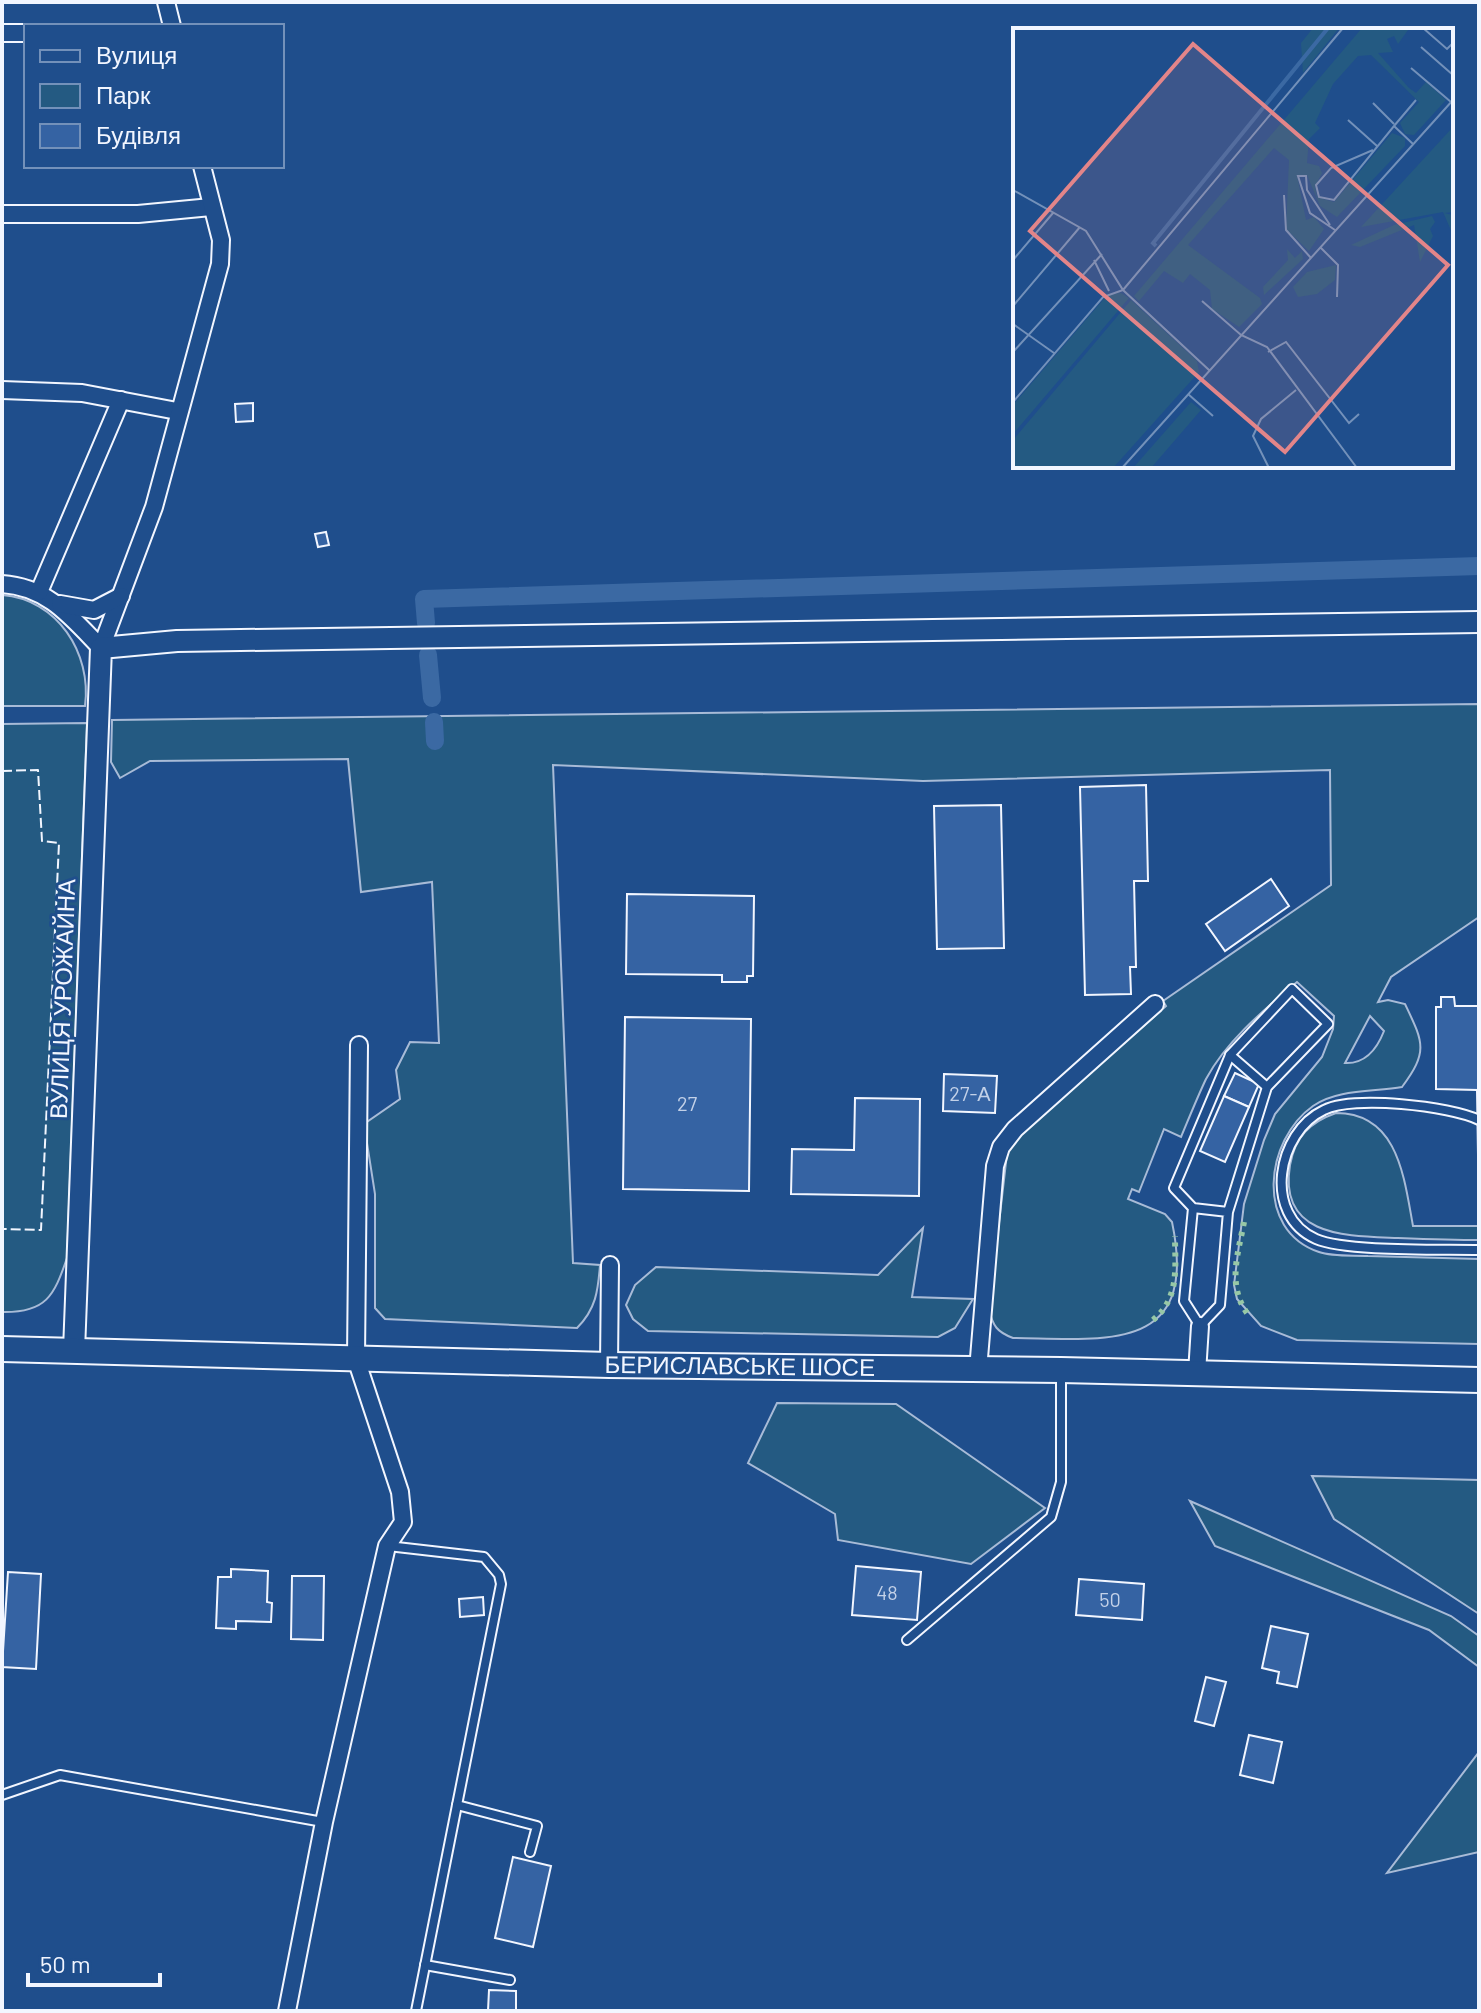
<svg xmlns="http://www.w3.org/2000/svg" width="1481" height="2013" font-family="Barlow,sans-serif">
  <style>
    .green { fill: #245a82; stroke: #a8bbd7; stroke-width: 2; fill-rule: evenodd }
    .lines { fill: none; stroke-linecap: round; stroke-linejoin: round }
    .canal { stroke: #3b69a3; stroke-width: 18 }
    .building { fill: #3563a3; stroke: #f2f6ff; stroke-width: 2 }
    .service-casing { stroke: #f2f6ff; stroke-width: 12 }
    .minor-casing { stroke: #f2f6ff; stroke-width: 20 }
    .tertiary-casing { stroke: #f2f6ff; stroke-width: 24 }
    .primary-casing { stroke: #f2f6ff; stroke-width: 28 }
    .service { stroke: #1f4e8c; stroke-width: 8 }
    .minor { stroke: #1f4e8c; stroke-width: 16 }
    .tertiary { stroke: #1f4e8c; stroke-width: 20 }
    .primary { stroke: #1f4e8c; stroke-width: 24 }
    .hedge { stroke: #97c8a6; stroke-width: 6; stroke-dasharray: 4 6; stroke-linecap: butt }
    .fence { stroke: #f2f6ff; stroke-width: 2; stroke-dasharray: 10 4; stroke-linecap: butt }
    .labels { text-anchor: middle; stroke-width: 6; stroke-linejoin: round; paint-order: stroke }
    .number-label { font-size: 20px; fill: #c3d1e8 }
    .street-label { font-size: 24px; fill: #f2f6ff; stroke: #1f4e8c }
    .inset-river { fill: none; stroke: #3b69a3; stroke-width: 4 }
    .inset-road { fill: none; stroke: #7391ba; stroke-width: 2 }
    .view { fill: #e38589; fill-opacity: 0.15; stroke: #e38589; stroke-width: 4 }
    .inset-edge { fill: none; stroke: #f2f6ff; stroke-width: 4 }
  </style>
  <rect width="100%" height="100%" fill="#1f4e8c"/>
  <g class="green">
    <path d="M2 595C57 599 92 653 85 706H2Z"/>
    <path d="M1479 704V917L1391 977 1378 1002 1388 1000 1405 1004C1423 1042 1429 1051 1402 1087 1374 1092 1337 1089 1313 1106 1265 1140 1254 1230 1319 1252 1333 1257 1353 1255 1368 1256 1405 1257 1442 1258 1479 1259V1344L1297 1340 1261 1326 1237 1299 1234 1285 1244 1204 1264 1140 1275 1114 1322 1057 1333 1029 1334 1016 1297 982C1264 1010 1227 1040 1206 1079 1197 1098 1189 1118 1181 1137L1164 1129 1139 1192 1132 1189 1128 1199 1165 1214 1172 1222C1200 1355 1104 1339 1013 1338 997 1332 993 1326 989 1310L1008 1145 1166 1006 1163 1001 1331 885 1330 770 923 781 553 765 573 1263 600 1265C598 1291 596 1309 577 1328L385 1319 375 1308V1194L364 1124 400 1099 396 1070 410 1042 439 1043 432 882 361 892 348 759 150 761 120 778 111 762 112 720ZM1370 1016 1384 1031C1377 1049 1365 1064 1345 1063Z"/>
    <path d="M87 723 67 1258C54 1296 46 1313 2 1312V724Z"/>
    <path d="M1336 1113C1398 1113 1404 1177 1413 1226H1479V1240C1452 1240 1425 1239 1398 1238 1348 1236 1278 1238 1290 1165 1295 1137 1310 1122 1336 1113Z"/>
    <polygon points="923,1228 912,1297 973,1299 955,1328 938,1337 648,1331 633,1319 626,1305 635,1285 656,1267 878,1275"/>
    <polygon points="777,1403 896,1404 1045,1508 971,1564 838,1540 835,1514 748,1463"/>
    <polygon points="1312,1476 1479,1480 1479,1614 1334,1519"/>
    <polygon points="1190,1501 1451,1616 1479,1636 1479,1667 1429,1630 1215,1546"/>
    <polygon points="1479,1752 1479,1852 1387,1873"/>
  </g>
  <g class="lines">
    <g class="canal">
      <polyline points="426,623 424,599 1479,566"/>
      <polyline points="428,655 432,698"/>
      <polyline points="434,722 435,741"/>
    </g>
  </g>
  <g class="building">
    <polygon points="253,403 253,421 236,422 235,404"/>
    <polygon points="326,532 329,545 318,547 315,534"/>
    <polygon points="1146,785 1148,881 1134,881 1136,967 1130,967 1131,994 1085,995 1080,787"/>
    <polygon points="1001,805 1004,948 937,949 934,806"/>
    <polygon points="1271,879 1289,906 1225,951 1206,924"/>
    <polygon points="627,894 754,896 753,976 747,976 747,982 722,982 722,975 626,974"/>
    <polygon points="1441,997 1454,997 1455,1006 1479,1006 1479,1220 1477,1090 1436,1089 1436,1007 1441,1007"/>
    <polygon points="625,1017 751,1019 749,1191 623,1189"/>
    <polygon points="1235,1073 1259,1084 1249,1107 1224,1096"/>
    <polygon points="944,1074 997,1076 995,1113 943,1111"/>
    <polygon points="1224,1096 1249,1107 1225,1162 1200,1151"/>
    <polygon points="855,1098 920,1099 919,1196 791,1194 792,1149 854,1150"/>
    <polygon points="856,1566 921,1572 917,1620 852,1615"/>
    <polygon points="231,1569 268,1571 267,1602 272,1603 271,1622 236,1621 236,1629 216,1628 218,1577 231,1577"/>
    <polygon points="8,1572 41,1574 36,1669 2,1667"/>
    <polygon points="292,1576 324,1576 323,1640 291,1639"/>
    <polygon points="1079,1579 1144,1584 1142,1620 1076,1615"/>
    <polygon points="483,1597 484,1615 460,1617 459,1599"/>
    <polygon points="1271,1626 1308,1634 1297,1687 1277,1683 1279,1672 1262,1668"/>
    <polygon points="1206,1677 1226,1682 1214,1726 1195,1721"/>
    <polygon points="1249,1735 1282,1742 1273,1783 1240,1775"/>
    <polygon points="513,1857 551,1866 533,1947 495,1938"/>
    <polygon points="489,1990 516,1991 516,2011 488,2011"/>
  </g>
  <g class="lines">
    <defs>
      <g id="service">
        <polyline points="1230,1055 1267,1087"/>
        <path d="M1479 1120C1450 1106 1353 1095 1324 1110 1277 1132 1262 1215 1316 1239 1346 1252 1442 1249 1479 1250"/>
        <polyline points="1193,1208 1184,1301 1200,1326 1220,1305 1228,1212 1267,1087 1328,1024 1292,989 1230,1055 1174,1188 1193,1208 1228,1212"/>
        <polyline points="388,1546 484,1557 499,1575 501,1584 416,2011"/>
        <polyline points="907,1640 1051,1517 1061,1482 1061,1374"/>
        <polyline points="2,1795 60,1775 323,1822"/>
        <polyline points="457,1805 537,1826 530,1852"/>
        <polyline points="425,1965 510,1980"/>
      </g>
      <g id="minor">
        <polyline points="166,2 172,26"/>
        <polyline points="2,33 26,33"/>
        <polyline points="2,214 138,214 211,207"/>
        <polyline points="2,390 82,393 177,411"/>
        <path d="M2 584C48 587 71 617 101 648L154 507 220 264 221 240 202 166"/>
        <polyline points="39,592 121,400"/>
        <polyline points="60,604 94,610 121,596"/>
        <polyline points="609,1365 610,1265"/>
        <polyline points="978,1370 995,1166 1001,1147 1015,1129 1155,1004"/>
        <polyline points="1197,1373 1200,1326"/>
        <polyline points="287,2011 324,1822 387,1546 403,1522 400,1492 356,1359 359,1045"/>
      </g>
      <polyline id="tertiary" points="74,1351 101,648 177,641 1479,622"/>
      <g id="primary">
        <path id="s1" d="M2 1349 609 1365 1061 1370 1479 1380"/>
      </g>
    </defs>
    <use href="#service" class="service-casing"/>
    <use href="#minor" class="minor-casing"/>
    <use href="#tertiary" class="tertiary-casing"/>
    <use href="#primary" class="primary-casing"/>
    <use href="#service" class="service"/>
    <use href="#minor" class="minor"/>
    <use href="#tertiary" class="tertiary"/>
    <use href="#primary" class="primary"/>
    <g class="hedge">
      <path d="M1244 1222C1238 1254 1227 1285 1247 1313"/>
      <path d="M1153 1320C1180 1298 1175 1267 1175 1236"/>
    </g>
    <polyline class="fence" points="2,771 38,770 42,841 59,843 41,1230 2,1229"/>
  </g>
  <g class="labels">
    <g class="number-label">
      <text x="970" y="1101">27-А</text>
      <text x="687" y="1111">27</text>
      <text x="887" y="1600">48</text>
      <text x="1110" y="1607">50</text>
    </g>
    <g class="street-label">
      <text transform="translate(63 999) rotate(-88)" y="8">ВУЛИЦЯ УРОЖАЙНА</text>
      <text dy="8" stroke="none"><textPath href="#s1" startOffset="738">БЕРИСЛАВСЬКЕ ШОСЕ</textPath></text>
    </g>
  </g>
  <g transform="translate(1013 28)">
    <rect width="440" height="440" fill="#1f4e8c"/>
    <path d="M300 0H326L290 45 288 15ZM349 0 395 2 385 16 381 8 374 11 380 24 365 25 396 60 403 65 413 54 433 72 401 107 392 106 387 95 406 74 358 27 345 28 320 56 302 95 307 100 296 111 294 135 306 138 309 145 302 158 304 169 321 174 379 105 392 110V118L324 189 307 178 294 147H284L293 192 301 189 311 201 296 223 273 201 276 132 261 120 175 217 247 270 249 276 226 299 199 281 197 262 177 246 170 255 151 243 126 273 121 268ZM440 99V184L431 185 440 187V207L430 184 348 199ZM419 188 422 194 411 210 417 201 420 208 407 234 401 197 347 219 338 217 381 197ZM274 221 282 230 289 223 290 231 251 267 250 259 275 232ZM323 237 322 252 304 266 285 269 280 259 294 244ZM108 265 116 270 0 406V377L95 266ZM118 272 184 333 186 344 100 440H0V412ZM178 374 188 382 138 440H120Z" fill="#245a82"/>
    <path class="inset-river" d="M143 218 140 215 315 0"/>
    <path class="inset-road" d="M410 0 434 21 440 15M408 19 440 47M398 40 438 74M360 75 381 96M335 92 364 118M381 98 403 72M360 122 318 140 303 157 306 169 321 172 381 98 400 116M0 162 73 203 110 262 196 342M271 167 273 202 298 230M317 197 294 162 293 148H285L297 185 322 202M307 219 325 237 324 269M0 232 40 185M81 232 96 263M110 262 330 0M189 273 228 307 254 319 344 440M0 278 67 199M0 296 41 325M0 324 89 226M255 324 273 314 336 395 346 386M175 366 200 388M0 374 90 269 110 262M109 440 440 72M256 440 240 408 248 391 283 362"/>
    <path class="view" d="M180 16 435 237 272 424 17 203Z"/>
    <rect width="440" height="440" class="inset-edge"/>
  </g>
  <rect width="1481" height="2013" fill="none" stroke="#f2f6ff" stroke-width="8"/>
  <rect x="24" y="24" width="260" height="144" fill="#1f4e8c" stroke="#7391ba" stroke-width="2"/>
  <rect x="40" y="50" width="40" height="12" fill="#1f4e8c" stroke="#7391ba" stroke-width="2"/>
  <text x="96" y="64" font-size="24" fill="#f2f6ff">Вулиця</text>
  <rect x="40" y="84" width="40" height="24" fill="#245a82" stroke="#7391ba" stroke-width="2"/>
  <text x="96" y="104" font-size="24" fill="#f2f6ff">Парк</text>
  <rect x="40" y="124" width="40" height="24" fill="#3563a3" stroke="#7391ba" stroke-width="2"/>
  <text x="96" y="144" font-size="24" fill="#f2f6ff">Будівля</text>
  <path d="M28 1973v12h132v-12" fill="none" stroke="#f2f6ff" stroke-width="4"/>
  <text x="40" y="1973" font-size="24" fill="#f2f6ff" stroke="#1f4e8c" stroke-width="6" paint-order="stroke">50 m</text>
</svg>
